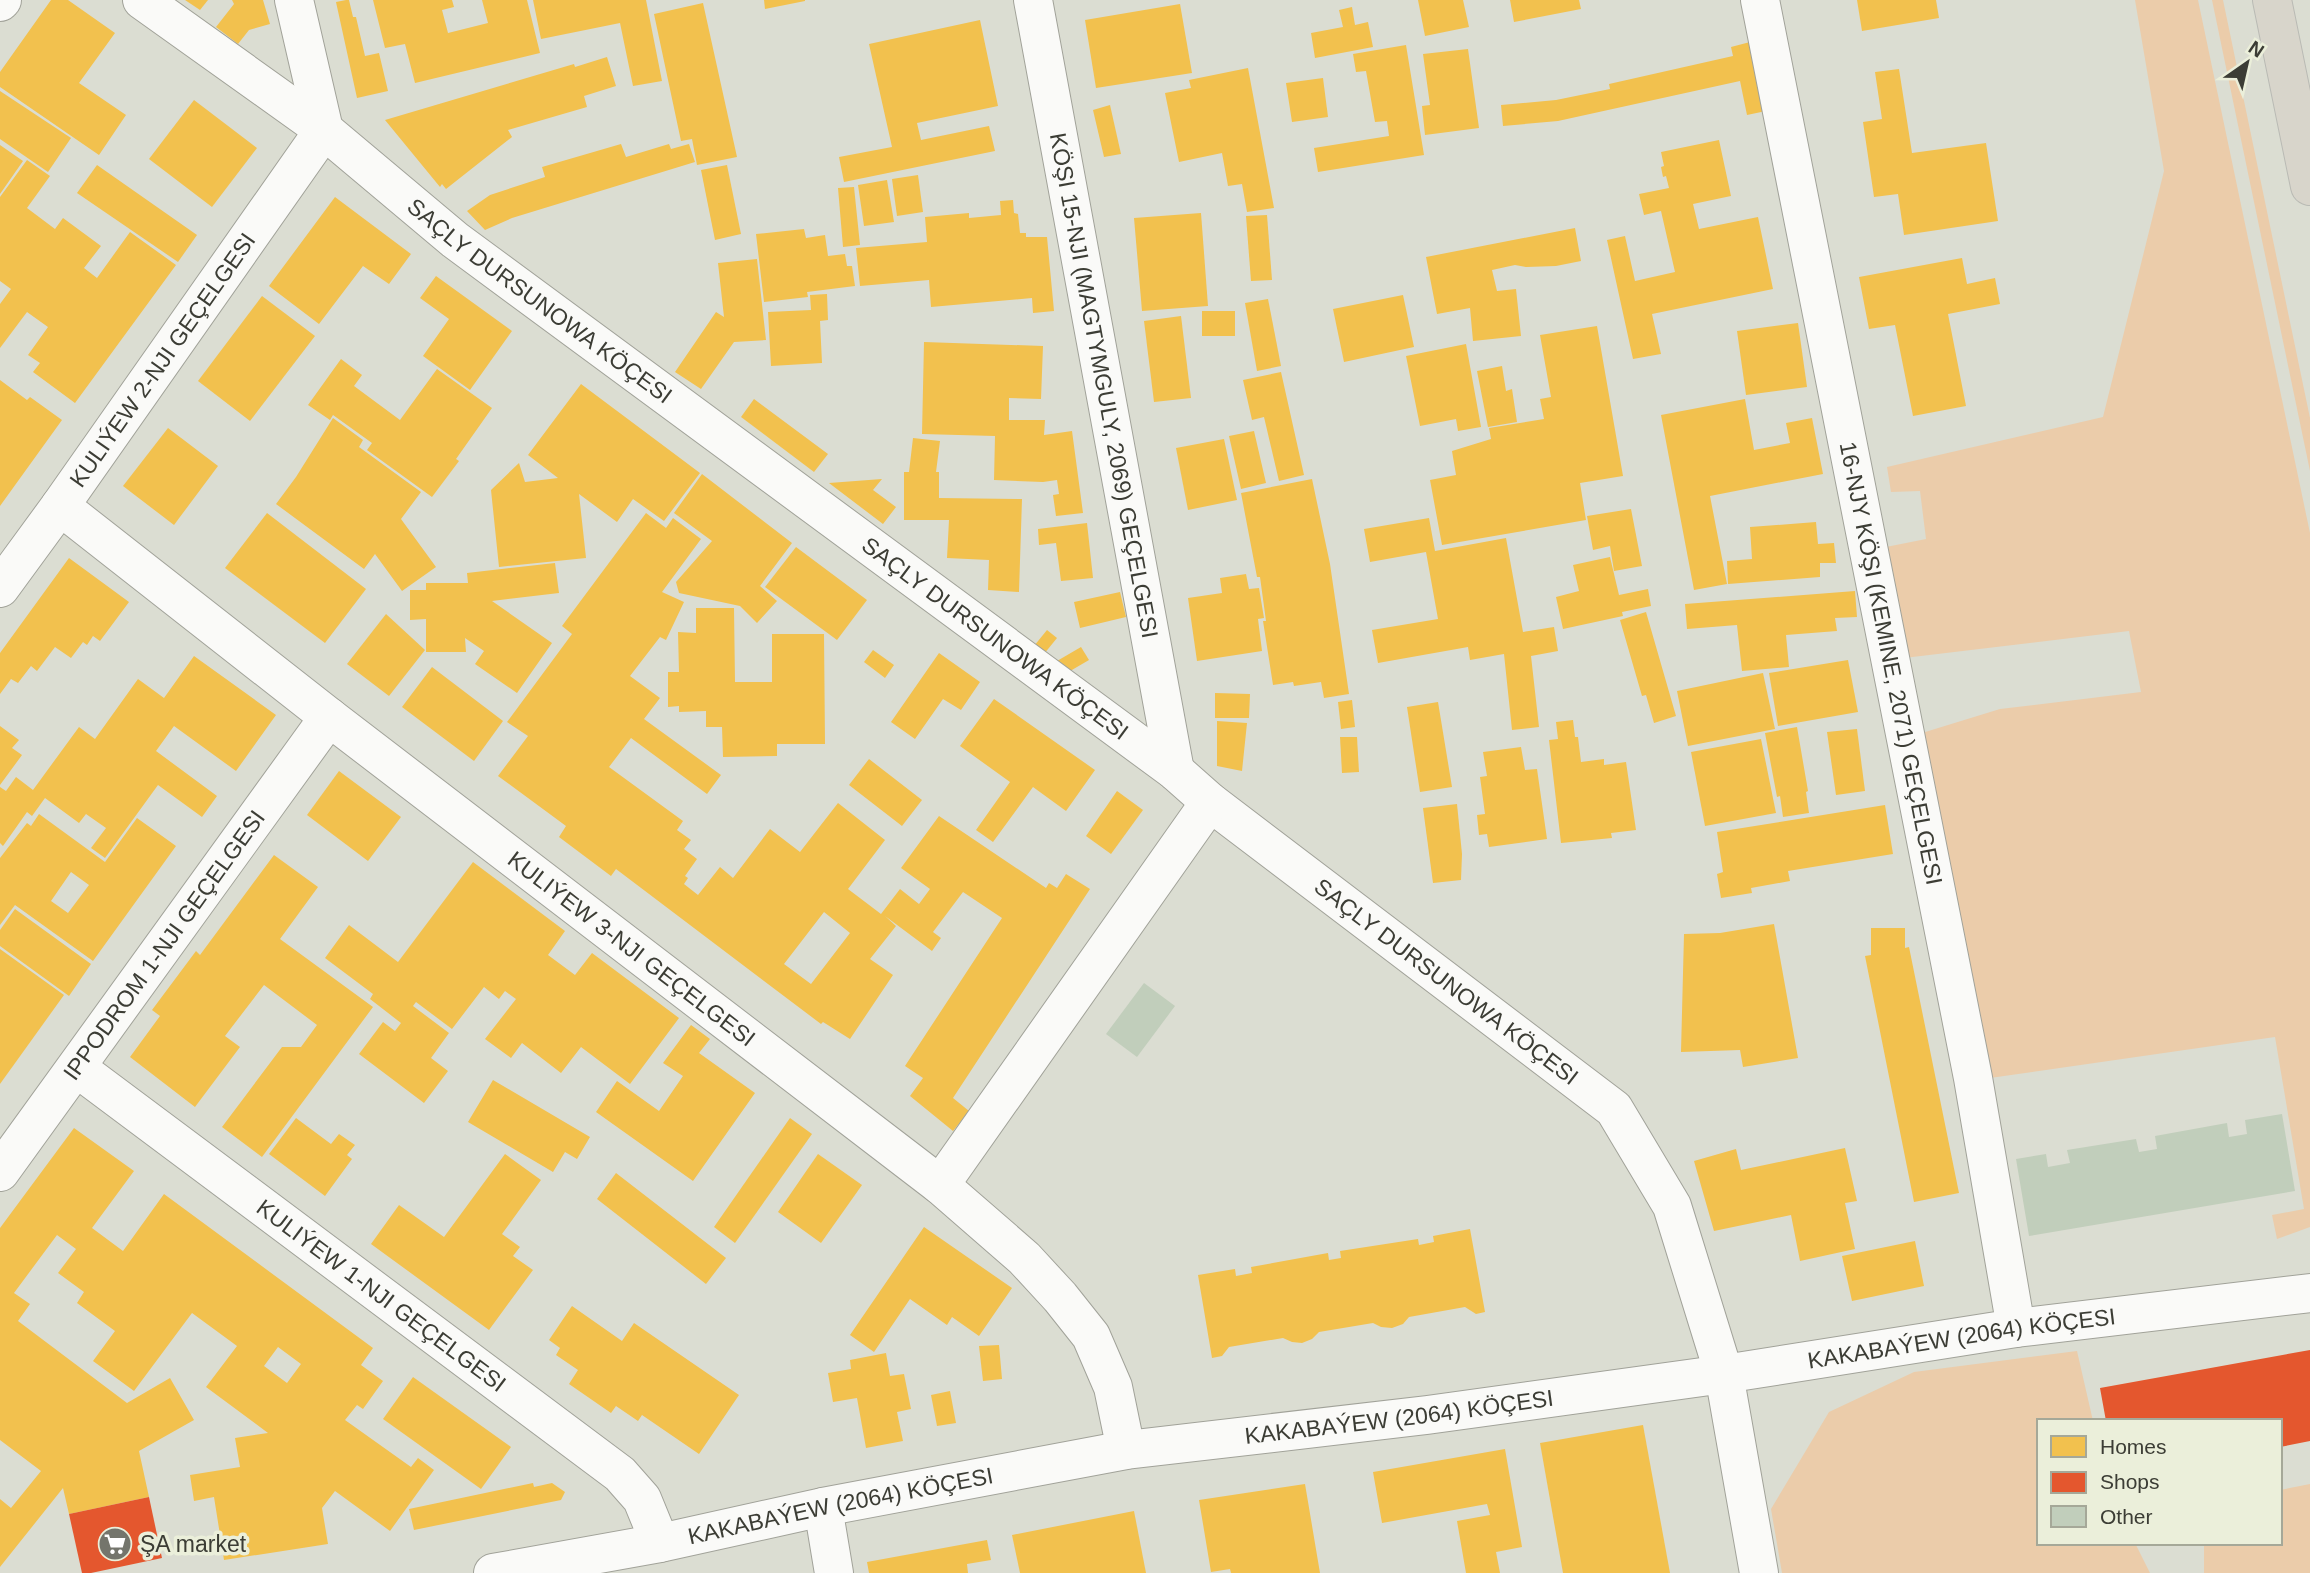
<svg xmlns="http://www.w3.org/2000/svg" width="2310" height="1573" font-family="Helvetica,sans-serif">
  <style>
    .green { fill: #ebccaa }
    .homes { fill: #f2c14e; fill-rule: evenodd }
    .shops { fill: #e4572e }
    .building { fill: #c1cebb }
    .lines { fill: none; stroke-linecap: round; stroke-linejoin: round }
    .street-casing { stroke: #a1a299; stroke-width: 40 }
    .highway-casing { stroke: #b9bab4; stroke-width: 40 }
    .street { stroke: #fafaf8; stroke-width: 38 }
    .highway { stroke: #d8d5cb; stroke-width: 38 }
    .labels { text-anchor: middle; stroke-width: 7; stroke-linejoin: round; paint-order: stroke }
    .street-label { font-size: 23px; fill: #3c3d35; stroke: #ebefda }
    .poi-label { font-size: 23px; fill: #3c3d35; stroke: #ebefda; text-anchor: start }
  </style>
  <rect width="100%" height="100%" fill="#dbddd2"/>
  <g class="green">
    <polygon points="2135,0 2198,0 2310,533 2310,1227 2277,1239 2272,1215 2304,1209 2275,1037 1990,1078 1922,733 2000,709 2141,692 2129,631 1904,658 1886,547 1926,539 1920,491 1891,492 1887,467 2103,417 2164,171"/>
    <polygon points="2212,0 2223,0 2310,418 2310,471"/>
    <polygon points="2077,1351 2093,1421 2039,1421 2039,1543 2135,1543 2150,1573 1782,1573 1771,1509 1829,1412 1914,1372"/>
    <polygon points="2310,1484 2310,1573 2204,1573 2204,1543 2280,1543 2280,1490"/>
  </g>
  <g class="homes">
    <polygon points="51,0 68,0 115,33 79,83 126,115 99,155 0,87 0,72"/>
    <polygon points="185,0 208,0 200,10"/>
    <polygon points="232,0 263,0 270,24 249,30 238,44 216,27 234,4"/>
    <polygon points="346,0 349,0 353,17 356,17 365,56 379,53 388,91 357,98 336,2"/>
    <polygon points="373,0 452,0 454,7 442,10 448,33 488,23 482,0 527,0 540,53 415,83 405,44 385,48"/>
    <polygon points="533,0 646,0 662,81 633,86 620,23 541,39"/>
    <polygon points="764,0 805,0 805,1 765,9"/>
    <polygon points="1418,0 1463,0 1469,27 1425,36"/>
    <polygon points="1510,0 1579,0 1581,9 1514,22"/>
    <polygon points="1857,0 1936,0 1939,18 1862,31"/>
    <polygon points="703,3 737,157 697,165 692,139 681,141 654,14"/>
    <polygon points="1180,4 1192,73 1096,88 1085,20"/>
    <polygon points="1352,7 1355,25 1368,22 1373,47 1315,58 1311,33 1343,27 1339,10"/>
    <polygon points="980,20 998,106 917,123 921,140 989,126 995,151 844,182 839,157 892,147 869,44"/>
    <polygon points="1750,42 1766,111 1747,115 1740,81 1558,121 1503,126 1501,105 1556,100 1610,89 1609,84 1733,56 1731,47"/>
    <polygon points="1406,45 1424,155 1318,172 1314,148 1389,136 1387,121 1375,122 1366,71 1356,72 1353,54"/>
    <polygon points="1468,49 1479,128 1425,135 1422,106 1430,105 1423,54"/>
    <polygon points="607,57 616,86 584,96 587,107 508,130 512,137 446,189 442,184 440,187 385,120 574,64 575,67"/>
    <polygon points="1248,68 1274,208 1247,212 1242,184 1228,186 1222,153 1179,162 1165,93 1191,88 1189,80"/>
    <polygon points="1899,69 1912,153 1986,143 1998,221 1904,235 1898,194 1874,197 1863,122 1882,119 1875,72"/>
    <polygon points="1323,78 1328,117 1292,122 1286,83"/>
    <polygon points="0,91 71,138 48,172 0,139"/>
    <polygon points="194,100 257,148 212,207 149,159"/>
    <polygon points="1110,105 1121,154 1104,157 1093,110"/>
    <polygon points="1719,140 1731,196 1693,204 1699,229 1758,217 1773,289 1652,314 1661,354 1633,359 1607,240 1625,236 1635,281 1675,272 1661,211 1644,215 1639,194 1669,188 1666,176 1663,177 1661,167 1664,166 1661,152"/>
    <polygon points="621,144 626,157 669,144 671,149 689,144 695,162 512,218 485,230 467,211 490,195 545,177 542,167"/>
    <polygon points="0,145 23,161 0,194"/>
    <polygon points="27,160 50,176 27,208 55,229 63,218 101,246 84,268 97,278 130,232 176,265 75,403 33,372 40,363 28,355 48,327 27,312 0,348 0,304 11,289 0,281 0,197"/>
    <polygon points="97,165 197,235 178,262 77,193"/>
    <polygon points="727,165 741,234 715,240 701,170"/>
    <polygon points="918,175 923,212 897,216 892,179"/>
    <polygon points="887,180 894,222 864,226 858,185"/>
    <polygon points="854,187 860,245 843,247 838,188"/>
    <polygon points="335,197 411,254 389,284 363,266 319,324 269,286"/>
    <polygon points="1013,200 1014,213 1018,214 1020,233 1026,233 1026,237 1047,237 1054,311 1033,313 1032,298 931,307 929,280 860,286 856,248 927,242 925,217 969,213 969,218 1001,215 1000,201"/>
    <polygon points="1201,213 1208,306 1142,311 1134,218"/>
    <polygon points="1267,215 1272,280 1251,281 1246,216"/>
    <polygon points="1575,228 1581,261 1556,266 1526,267 1515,265 1492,270 1497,291 1516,289 1521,336 1473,341 1470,308 1437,314 1426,257"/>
    <polygon points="804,229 806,238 825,235 828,256 845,254 847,266 852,266 855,286 807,292 808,297 764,302 756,234"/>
    <polygon points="1962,258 1967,284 1995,278 2000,304 1948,314 1966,406 1913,416 1895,325 1869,329 1859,277"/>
    <polygon points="757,259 766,340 734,342 701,389 675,372 716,312 724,317 718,263"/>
    <polygon points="436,276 512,331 470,390 423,356 449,319 420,298"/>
    <polygon points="827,294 828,320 820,321 822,363 771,366 768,312 811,310 810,295"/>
    <polygon points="1403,295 1414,347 1344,362 1333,309"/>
    <polygon points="262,296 315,336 250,421 198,381"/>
    <polygon points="1268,299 1281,366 1257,371 1245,303"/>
    <rect x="1202" y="311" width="33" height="25"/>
    <polygon points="1181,316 1191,398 1154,402 1144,321"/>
    <polygon points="1798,323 1807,387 1746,395 1737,331"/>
    <polygon points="1597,326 1623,476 1580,483 1586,520 1442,545 1430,480 1456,475 1452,451 1491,439 1489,428 1544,419 1540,399 1551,397 1540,335"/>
    <polygon points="924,342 1043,346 1041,399 1009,398 1009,420 1045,420 1044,435 1072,431 1083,513 1056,516 1053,495 1059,494 1057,480 1043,482 994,480 995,436 922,434"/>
    <polygon points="1466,344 1481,427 1458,431 1456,419 1420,426 1406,356"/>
    <polygon points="341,359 362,375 354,386 400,420 437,369 492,408 456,459 459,461 432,497 367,450 372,443 333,415 330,420 308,405"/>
    <polygon points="1502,366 1506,391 1512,389 1517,422 1488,427 1477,371"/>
    <polygon points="1281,372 1304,475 1279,481 1264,417 1252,420 1243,380"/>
    <polygon points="0,380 27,400 30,397 62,420 0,506"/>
    <polygon points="581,384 700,473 664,521 633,499 617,522 579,494 586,558 499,567 491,490 519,463 525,482 558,478 528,455"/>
    <polygon points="754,399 828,454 814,472 741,417"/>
    <polygon points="1745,399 1754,450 1790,443 1786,423 1812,418 1823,474 1710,496 1727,584 1694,590 1661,415"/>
    <polygon points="333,418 363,440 359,447 421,492 401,519 436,567 402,591 375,554 364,569 276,504 296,477"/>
    <polygon points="168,428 218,466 174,525 123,486"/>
    <polygon points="1254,431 1266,483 1241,489 1229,436"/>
    <polygon points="913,438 940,441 936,472 939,472 939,498 1022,499 1019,592 988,590 989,560 947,558 949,520 904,520 904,472 909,472"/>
    <polygon points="1224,439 1237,500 1188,510 1176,448"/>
    <polygon points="702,474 792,543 760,586 777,601 757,623 740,606 679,593 676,582 712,541 674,513"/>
    <polygon points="882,479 873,490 896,507 883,524 829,483"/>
    <polygon points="1312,479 1330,564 1349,694 1324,698 1321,682 1294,686 1293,682 1273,685 1263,621 1266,621 1260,577 1257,577 1241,493"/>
    <polygon points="1631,509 1642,566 1614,571 1610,546 1593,550 1587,516"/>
    <polygon points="267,513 366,589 325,643 225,568"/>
    <path d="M646 513 666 528 673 518 701 539 662 592 684 602 666 640 660 637 630 676 660 698 644 719 721 775 707 794 631 738 609 767 683 821 677 830 691 840 684 849 697 859 685 876 688 878 684 884 698 895 720 867 733 878 770 829 800 852 838 803 885 840 848 889 881 914 900 889 919 904 930 889 901 868 939 816 1046 888 1049 883 1057 888 1066 874 1090 889 953 1098 969 1111 953 1131 910 1096 923 1078 905 1066 1002 918 963 892 933 932 941 938 932 951 885 916 896 926 870 959 893 975 850 1039 823 1022 821 1024 616 869 611 876 559 837 566 826 498 776 528 736 507 722 572 634 562 626ZM824 912 850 933 811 984 784 964Z"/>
    <polygon points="1429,518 1435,551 1506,538 1523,632 1554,627 1558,651 1531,656 1539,727 1512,730 1504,654 1470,660 1468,647 1378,663 1372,630 1438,619 1426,552 1370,562 1364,529"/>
    <polygon points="1816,522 1818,544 1834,543 1836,563 1820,563 1820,577 1728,584 1727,561 1752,559 1750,527"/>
    <polygon points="1087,523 1093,578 1061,581 1056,543 1039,545 1038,529"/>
    <polygon points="796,547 867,600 837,640 765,587"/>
    <polygon points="1610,557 1619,595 1648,589 1651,606 1622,612 1623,616 1563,629 1556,597 1579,591 1573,565"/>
    <polygon points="69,558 129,602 100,641 93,636 87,645 83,642 71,658 55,647 37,671 31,666 18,683 11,679 0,694 0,653"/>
    <polygon points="555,563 559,593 492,601 552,643 517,693 475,664 484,651 465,638 466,652 426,652 426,619 410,620 410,590 426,590 426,583 468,583 467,573"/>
    <polygon points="1246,574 1249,589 1259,588 1264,618 1258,619 1262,651 1197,661 1188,598 1222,593 1220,578"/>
    <polygon points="1855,591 1857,617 1835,618 1837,631 1786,635 1789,667 1742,671 1737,625 1687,629 1685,604"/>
    <polygon points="1120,592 1126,617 1080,628 1074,602"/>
    <polygon points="696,608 734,608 735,682 772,682 772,634 824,634 825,744 777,744 777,756 723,757 722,727 706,727 706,711 679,712 679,706 668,707 668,672 679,672 678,632 696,633"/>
    <polygon points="1646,612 1676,716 1654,723 1646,695 1642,696 1620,620"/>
    <polygon points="386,614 425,650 389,696 347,664"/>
    <polygon points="1047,630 1057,638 1044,654 1034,646"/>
    <polygon points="1081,647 1089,660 1065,674 1057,661"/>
    <polygon points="873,650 894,665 885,678 864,662"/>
    <polygon points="939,653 980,682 961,710 943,699 915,739 891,722"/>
    <polygon points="194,656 276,715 236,771 174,726 156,751 217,796 202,817 158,785 105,858 91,848 106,828 86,814 79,823 45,798 32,816 27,812 3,846 0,843 0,787 6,791 16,777 33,790 79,727 95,739 138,679 164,698"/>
    <polygon points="1848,660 1858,712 1778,726 1769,673"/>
    <polygon points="432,667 503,721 474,761 402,707"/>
    <polygon points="1763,673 1775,729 1688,746 1677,691"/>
    <polygon points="1215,693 1250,694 1249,718 1215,718"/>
    <polygon points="994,699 1095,770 1066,811 1033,787 993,842 976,830 1010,782 960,746"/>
    <polygon points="1352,700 1355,727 1341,729 1338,702"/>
    <polygon points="1438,702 1452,787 1420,792 1407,707"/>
    <polygon points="1573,720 1575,737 1578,737 1581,762 1604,759 1604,765 1626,762 1636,830 1611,833 1612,838 1561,843 1549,740 1558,739 1556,722"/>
    <polygon points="1217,721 1247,723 1242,771 1217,766"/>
    <polygon points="0,726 19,740 12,748 22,755 0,785"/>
    <polygon points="1797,727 1808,791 1806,792 1809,813 1783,817 1780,796 1777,797 1765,733"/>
    <polygon points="1857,729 1865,791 1836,795 1827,732"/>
    <polygon points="1340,737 1357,737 1359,772 1342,773"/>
    <polygon points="1761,739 1776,813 1705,826 1691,752"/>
    <polygon points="1521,747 1525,770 1537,769 1547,839 1489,847 1487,834 1479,835 1477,815 1485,814 1480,777 1487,776 1483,752"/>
    <polygon points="869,759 922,800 902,826 849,785"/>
    <polygon points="339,771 401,817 368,861 307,815"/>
    <polygon points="1117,791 1143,810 1111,854 1086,836"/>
    <polygon points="1457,804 1462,854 1461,880 1433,883 1423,808"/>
    <polygon points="1885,805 1893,854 1788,871 1790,881 1751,888 1752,893 1721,898 1717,874 1723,872 1717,832"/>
    <path d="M39 814 105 862 137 818 176 846 93 961 15 905 0 925V858L27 823 31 826ZM71 872 89 885 68 913 51 901Z"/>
    <polygon points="274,855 318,887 280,939 373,1007 262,1157 222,1127 282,1047 301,1047 317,1025 264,985 225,1036 240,1047 195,1107 130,1057 160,1016 152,1010 196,951 200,955"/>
    <polygon points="473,862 565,931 548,955 575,975 592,953 679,1018 630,1084 581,1047 561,1073 522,1043 511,1058 485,1039 516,999 505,991 499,999 484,987 452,1029 416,1002 413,1006 449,1033 431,1058 448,1071 424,1103 359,1054 383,1022 395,1031 401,1023 370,999 373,994 325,958 349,925 398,962"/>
    <polygon points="15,909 91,964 69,996 0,946 0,930"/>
    <polygon points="1774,924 1798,1058 1743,1067 1740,1050 1681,1052 1684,934 1720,933"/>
    <polygon points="1871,928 1905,928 1905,948 1909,947 1959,1193 1914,1202 1865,956 1871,955"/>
    <polygon points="0,949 64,995 0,1084"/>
    <polygon points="691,1025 710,1039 699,1053 755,1093 693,1181 596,1112 617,1081 659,1111 683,1076 663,1063"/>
    <polygon points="493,1080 590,1137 577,1159 565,1152 553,1172 468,1122"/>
    <polygon points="296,1118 331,1144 339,1134 355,1145 347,1155 352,1159 325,1196 269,1154"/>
    <polygon points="790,1118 812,1134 735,1243 714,1227"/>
    <path d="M74 1128 134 1171 92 1228 123 1251 164 1194 373 1348 361 1365 383 1381 363 1409 357 1405 345 1420 411 1467 418 1458 434 1470 390 1531 335 1491 322 1508 328 1544 224 1560 214 1497 194 1501 190 1475 240 1467 235 1438 268 1433 206 1387 237 1346 192 1313 134 1391 93 1361 115 1331 77 1303 84 1292 58 1273 76 1249 57 1235 14 1293 30 1304 18 1321 127 1403 170 1378 194 1420 139 1451 149 1497 69 1514 63 1488 0 1567V1499L11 1508 41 1471 0 1440V1228ZM278 1347 301 1364 287 1383 264 1366Z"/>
    <polygon points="1845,1148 1857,1201 1845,1203 1855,1249 1800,1261 1791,1215 1714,1231 1694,1161 1736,1149 1741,1170"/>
    <polygon points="505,1154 541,1180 502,1234 520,1247 513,1256 533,1270 489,1330 371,1244 399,1205 444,1237"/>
    <polygon points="818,1154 862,1185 821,1243 778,1212"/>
    <polygon points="616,1173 726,1258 706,1284 597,1199"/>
    <polygon points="924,1227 1012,1288 979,1336 952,1317 947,1325 910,1299 874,1352 850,1335"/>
    <polygon points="1470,1229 1485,1312 1476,1314 1465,1307 1409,1317 1403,1324 1392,1328 1381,1327 1373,1323 1319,1332 1312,1339 1302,1343 1292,1342 1283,1338 1229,1347 1222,1356 1212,1358 1198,1275 1235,1269 1236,1276 1252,1273 1251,1267 1328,1253 1329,1260 1341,1258 1340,1251 1418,1239 1419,1245 1434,1242 1433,1236"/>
    <polygon points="1915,1241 1924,1286 1852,1301 1842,1256"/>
    <polygon points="572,1306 622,1341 634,1323 739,1395 699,1454 642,1415 638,1421 616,1406 611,1413 569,1384 578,1370 556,1355 560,1348 549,1340"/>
    <polygon points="999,1345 1002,1379 983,1381 979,1346"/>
    <polygon points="886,1353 890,1376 904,1374 911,1409 897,1412 903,1441 866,1448 857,1398 833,1402 828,1373 851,1369 850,1360"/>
    <polygon points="413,1377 511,1447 481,1489 383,1419"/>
    <polygon points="950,1391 956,1423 937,1426 931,1395"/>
    <polygon points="1643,1425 1670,1573 1563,1573 1540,1443"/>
    <polygon points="1505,1449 1522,1547 1496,1552 1500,1573 1466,1573 1457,1521 1490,1515 1487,1504 1382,1523 1373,1472"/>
    <polygon points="533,1483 534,1487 552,1483 565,1492 561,1500 414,1530 409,1509"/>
    <polygon points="1305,1484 1320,1573 1231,1573 1230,1569 1211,1572 1199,1500"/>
    <polygon points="1134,1511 1146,1573 1020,1573 1012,1535"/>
    <polygon points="987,1540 991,1560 967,1564 968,1573 869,1573 867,1562"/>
  </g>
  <g class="shops">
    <polygon points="2310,1350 2310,1441 2280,1447 2280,1421 2106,1421 2100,1388"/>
    <polygon points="149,1497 162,1558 91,1573 82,1573 69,1514"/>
  </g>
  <g class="building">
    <polygon points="1144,983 1175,1006 1137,1057 1106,1034"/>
    <polygon points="2282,1114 2295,1191 2029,1236 2016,1159 2046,1154 2048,1167 2070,1163 2067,1150 2136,1139 2139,1152 2157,1149 2155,1136 2227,1123 2229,1137 2247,1134 2245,1120"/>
  </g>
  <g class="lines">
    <defs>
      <g id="street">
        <path id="s1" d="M142 0 324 130 455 240 1175 771 1210 802 1614 1109 1672 1206 1724 1374 1759 1573"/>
        <path id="s2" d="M1033 0 1175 771"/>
        <path id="s3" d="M1760 0 1973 1078 2016 1328"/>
        <polyline points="0,2 2,0"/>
        <path id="s4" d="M60 506 329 717 940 1185 1024 1258 1060 1297 1091 1336 1113 1387 1126 1450"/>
        <path id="s5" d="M0 588 60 506 324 130 294 0"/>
        <path id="s6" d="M77 1068 620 1474 642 1499 660 1543"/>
        <path id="s7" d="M0 1172 329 717"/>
        <polyline points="940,1185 1210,802"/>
        <polyline points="823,1507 834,1573"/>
        <path id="s8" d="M493 1573 660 1543 823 1507 1126 1450 1427 1415 1724 1374 2016 1328 2310 1293"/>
      </g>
      <polyline id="highway" points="2272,0 2310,186"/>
    </defs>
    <use href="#street" class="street-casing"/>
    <use href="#highway" class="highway-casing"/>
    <use href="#street" class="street"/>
    <use href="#highway" class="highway"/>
  </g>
  <defs>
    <symbol id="supermarket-disc" viewBox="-11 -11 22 22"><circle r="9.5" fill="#74756c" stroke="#ebefda"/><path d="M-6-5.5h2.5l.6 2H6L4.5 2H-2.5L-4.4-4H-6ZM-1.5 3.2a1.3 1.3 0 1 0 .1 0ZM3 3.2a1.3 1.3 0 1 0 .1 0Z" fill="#fff"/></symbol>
  </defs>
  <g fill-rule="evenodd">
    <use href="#supermarket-disc" x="96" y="1525" width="38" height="38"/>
  </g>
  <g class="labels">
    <g class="street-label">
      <text dy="8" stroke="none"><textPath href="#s1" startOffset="499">SAÇLY DURSUNOWA KÖÇESI</textPath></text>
      <text dy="8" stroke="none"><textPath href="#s5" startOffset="280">KULIÝEW 2-NJI GEÇELGESI</textPath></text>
      <text dy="8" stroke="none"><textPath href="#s2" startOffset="392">KÖŞI 15-NJI (MAGTYMGULY, 2069) GEÇELGESI</textPath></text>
      <text dy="8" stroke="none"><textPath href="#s1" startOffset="1066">SAÇLY DURSUNOWA KÖÇESI</textPath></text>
      <text dy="8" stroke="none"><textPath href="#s3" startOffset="676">16-NJY KÖŞI (KEMINE, 2071) GEÇELGESI</textPath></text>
      <text dy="8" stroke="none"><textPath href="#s7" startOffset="280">IPPODROM 1-NJI GEÇELGESI</textPath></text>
      <text dy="8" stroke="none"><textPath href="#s4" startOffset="723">KULIÝEW 3-NJI GEÇELGESI</textPath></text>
      <text dy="8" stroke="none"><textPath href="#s1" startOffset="1633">SAÇLY DURSUNOWA KÖÇESI</textPath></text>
      <text dy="8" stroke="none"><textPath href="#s6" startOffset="380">KULIÝEW 1-NJI GEÇELGESI</textPath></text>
      <text dy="8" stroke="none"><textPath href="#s8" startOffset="1488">KAKABAÝEW (2064) KÖÇESI</textPath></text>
      <text dy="8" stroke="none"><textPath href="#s8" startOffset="920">KAKABAÝEW (2064) KÖÇESI</textPath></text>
      <text dy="8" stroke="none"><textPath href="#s8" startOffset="354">KAKABAÝEW (2064) KÖÇESI</textPath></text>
    </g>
    <g class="poi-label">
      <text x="140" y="1552">ŞA market</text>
    </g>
  </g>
  <rect x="2037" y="1419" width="245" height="126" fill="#ebefda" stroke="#a5a898" stroke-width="2"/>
  <rect x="2051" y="1436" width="35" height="21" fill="#f2c14e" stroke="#a5a898" stroke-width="2"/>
  <text x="2100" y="1454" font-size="21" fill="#3c3d35">Homes</text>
  <rect x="2051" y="1472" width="35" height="21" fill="#e4572e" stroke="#a5a898" stroke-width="2"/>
  <text x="2100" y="1489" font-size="21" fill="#3c3d35">Shops</text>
  <rect x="2051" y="1506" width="35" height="21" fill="#c1cebb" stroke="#a5a898" stroke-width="2"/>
  <text x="2100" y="1524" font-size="21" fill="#3c3d35">Other</text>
  <g transform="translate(2247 63) rotate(34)" stroke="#ebefda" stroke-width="5" paint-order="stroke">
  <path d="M0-5L12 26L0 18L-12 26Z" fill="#3c3d35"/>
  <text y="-10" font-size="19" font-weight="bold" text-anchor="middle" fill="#3c3d35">N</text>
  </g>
</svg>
